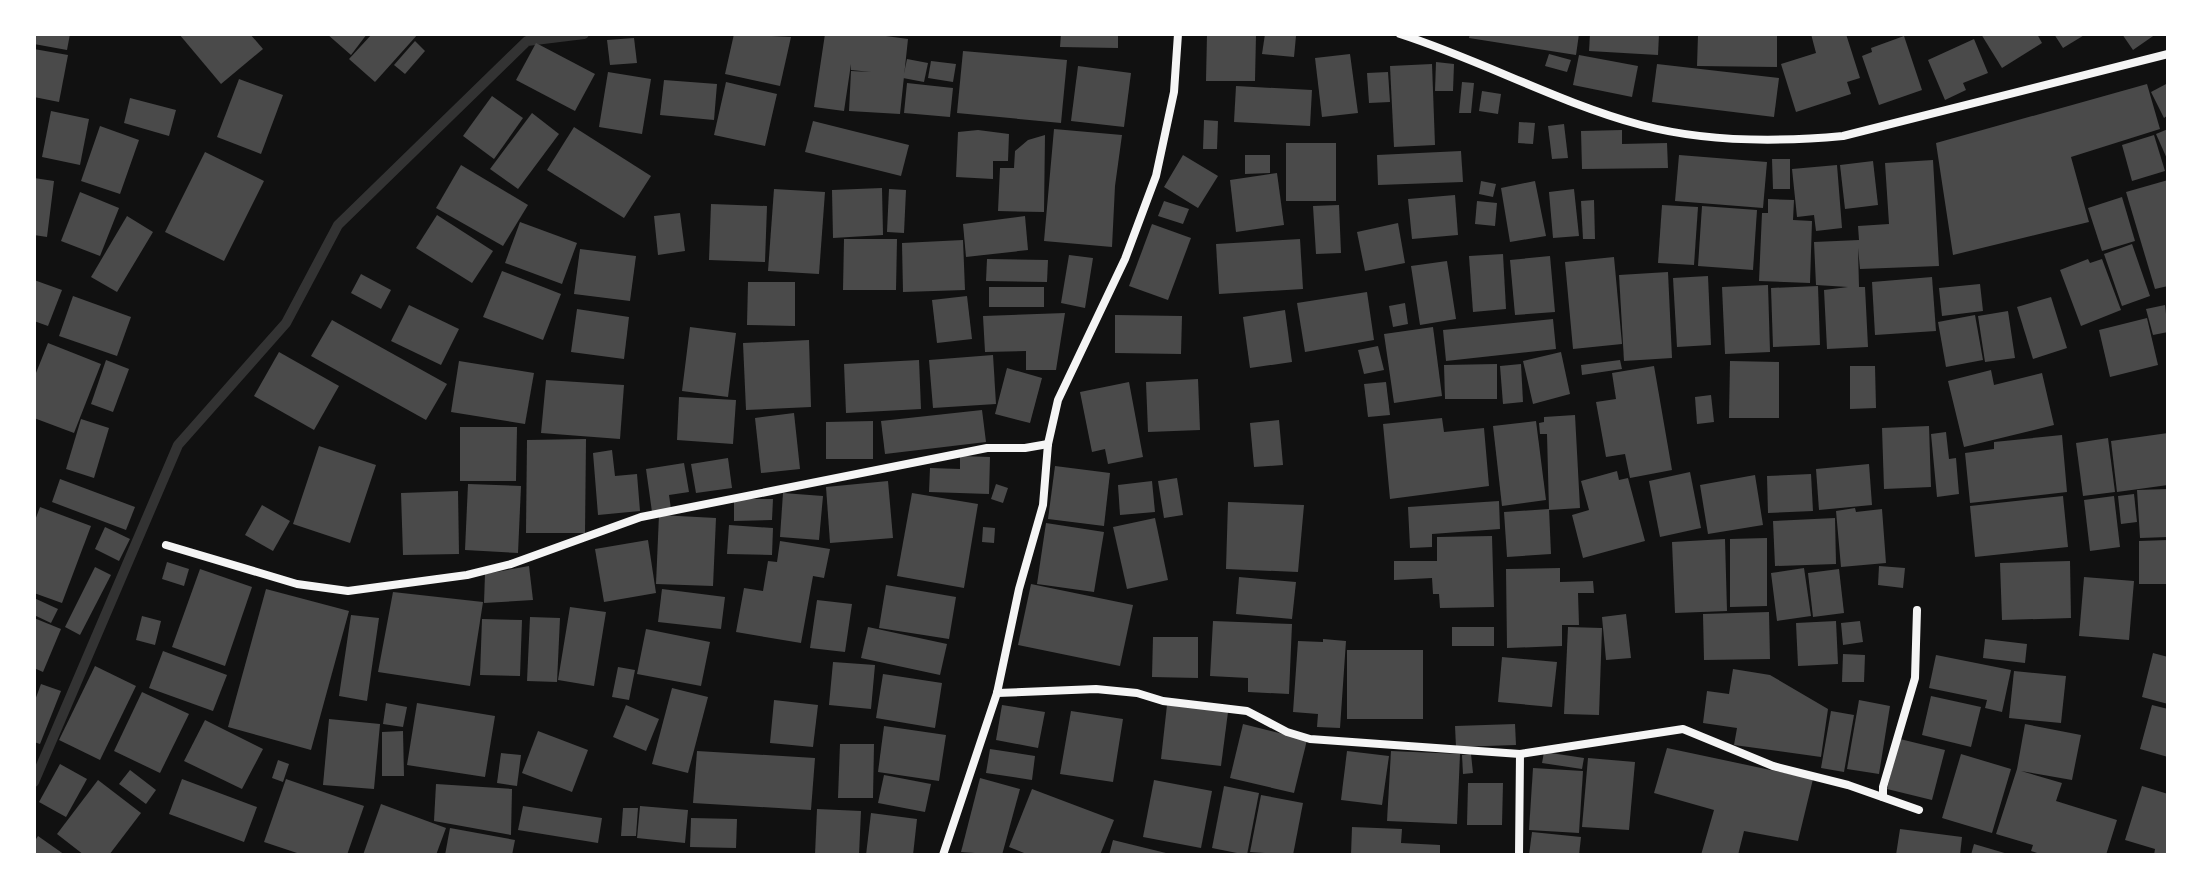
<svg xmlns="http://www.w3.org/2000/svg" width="2202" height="889" font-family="Quicksand,sans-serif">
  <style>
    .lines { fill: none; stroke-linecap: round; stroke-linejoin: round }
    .stream { stroke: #333; stroke-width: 10 }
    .building { fill: #4a4a4a }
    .minor { stroke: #f5f5f5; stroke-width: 8 }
  </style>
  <rect width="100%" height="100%" fill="#111"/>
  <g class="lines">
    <polyline class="stream" points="34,782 178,445 286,323 338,225 527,41 584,34"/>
  </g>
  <g class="building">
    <polygon points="34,34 70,34 67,50 34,44"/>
    <polygon points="179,34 250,34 263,49 221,84"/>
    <polygon points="327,34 367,34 351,55"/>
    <polygon points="372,34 418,34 375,82 349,59"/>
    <polygon points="734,34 791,37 780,86 725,74"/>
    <polygon points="825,34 871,34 908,39 900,114 849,111 851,71 871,72 851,70 851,64 844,111 814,107"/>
    <polygon points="1061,34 1118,34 1118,48 1060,47"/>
    <polygon points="1207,34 1256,34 1255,81 1206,81"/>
    <polygon points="1265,34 1296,36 1294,57 1262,54"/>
    <polygon points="1470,34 1579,34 1576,55 1469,38"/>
    <polygon points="1590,34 1659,34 1658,55 1589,51"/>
    <polygon points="1698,34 1777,34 1777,67 1697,66"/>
    <polygon points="1811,34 1846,34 1860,78 1847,82 1851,94 1796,112 1781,64 1816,53"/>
    <polygon points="1981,34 2037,34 2042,43 2002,68"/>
    <polygon points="2054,34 2086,34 2063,48"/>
    <polygon points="2122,34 2156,34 2133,50"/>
    <polygon points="1904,36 1922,90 1879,105 1862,56 1872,52 1871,48"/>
    <polygon points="634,38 637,63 610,65 607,40"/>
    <polygon points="1974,39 1988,73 1963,83 1966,90 1945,100 1928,60"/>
    <polygon points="415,41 425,51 405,74 394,65"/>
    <polygon points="536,43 595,74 575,111 516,80"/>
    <polygon points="34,49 68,55 59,102 34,97"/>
    <polygon points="963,51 1067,60 1061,123 957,113"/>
    <polygon points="1350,54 1358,113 1322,117 1315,58"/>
    <polygon points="1549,54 1571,60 1567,72 1545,66"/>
    <polygon points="1579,55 1638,66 1632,97 1573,85"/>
    <polygon points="907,59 928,63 924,82 903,78"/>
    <polygon points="931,61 956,64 953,82 928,78"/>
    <polygon points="1436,62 1454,64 1453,91 1435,91"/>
    <polygon points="1432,64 1435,145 1394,147 1390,66"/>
    <polygon points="1657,64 1779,78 1774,117 1652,102"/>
    <polygon points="1078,66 1131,73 1124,127 1071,121"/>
    <polygon points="608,72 651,79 642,134 599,127"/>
    <polygon points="1388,72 1390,102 1369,103 1367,73"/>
    <polygon points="239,79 283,95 261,154 217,137"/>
    <polygon points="664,80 717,84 714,120 660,115"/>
    <polygon points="726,82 777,94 765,146 714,135"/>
    <polygon points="1462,82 1474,83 1471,113 1459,113"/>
    <polygon points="907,83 953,88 950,117 904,113"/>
    <polygon points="2168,83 2168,115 2164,118 2151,92"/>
    <polygon points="2147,84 2160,129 2071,157 2089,222 1953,255 1936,143"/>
    <polygon points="1236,86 1312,90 1310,126 1234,122"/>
    <polygon points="1482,91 1501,94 1498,114 1479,111"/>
    <polygon points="492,96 523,118 494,159 463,136"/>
    <polygon points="130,98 176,110 169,136 124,123"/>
    <polygon points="51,111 89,119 80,165 42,157"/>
    <polygon points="532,113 559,134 518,189 490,169"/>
    <polygon points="1204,120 1218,121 1217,149 1203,149"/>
    <polygon points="813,121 909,145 901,176 805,152"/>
    <polygon points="1519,122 1535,123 1533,144 1518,143"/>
    <polygon points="1564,124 1568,158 1552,159 1548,126"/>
    <polygon points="100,126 139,140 120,194 81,181"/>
    <polygon points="574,127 651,176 624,218 547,170"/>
    <polygon points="1054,129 1122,135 1115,186 1112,247 1044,241"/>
    <polygon points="2168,129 2168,161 2156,134"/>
    <polygon points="978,130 1009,134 1008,161 993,161 993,179 956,177 958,132"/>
    <polygon points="1622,130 1622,144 1667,143 1668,168 1582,169 1581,131"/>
    <polygon points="1045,135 1044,212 998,211 1000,168 1014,168 1015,151 1028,140"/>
    <polygon points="2154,135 2165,171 2132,181 2122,145"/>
    <rect x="1286" y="143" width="50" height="58"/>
    <polygon points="1461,151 1463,182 1378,185 1377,155"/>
    <polygon points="205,152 264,181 224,261 165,232"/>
    <polygon points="1183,155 1218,176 1198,208 1164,187"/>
    <polygon points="1245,155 1270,155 1270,173 1245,174"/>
    <polygon points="1679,155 1767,162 1763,208 1675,201"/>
    <polygon points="1772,159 1790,159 1790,189 1773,189"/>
    <polygon points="1933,160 1939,266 1860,269 1858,248 1859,287 1865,287 1868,347 1827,349 1824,290 1848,287 1816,285 1814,242 1859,240 1858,226 1889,224 1885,163"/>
    <polygon points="1873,161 1878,205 1845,209 1840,165"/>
    <polygon points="461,165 528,205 503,246 436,208"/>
    <polygon points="1837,165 1842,228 1816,231 1814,215 1797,217 1792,169"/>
    <polygon points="1277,173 1284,225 1236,232 1230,180"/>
    <polygon points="34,178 54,181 47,237 34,235"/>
    <polygon points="2168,180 2168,286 2155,289 2126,192"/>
    <polygon points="1481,181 1496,184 1493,197 1479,194"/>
    <polygon points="1535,181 1546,236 1510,242 1501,188"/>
    <polygon points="882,188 883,235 833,238 832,190"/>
    <polygon points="774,189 825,192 819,274 768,271"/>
    <polygon points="889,189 906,190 904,233 887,232"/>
    <polygon points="1574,189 1579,236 1553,238 1549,192"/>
    <polygon points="80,192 119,208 100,256 61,241"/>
    <polygon points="1455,195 1458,235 1412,239 1408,199"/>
    <polygon points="2122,197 2135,241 2102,251 2088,208"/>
    <polygon points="1768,199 1794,200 1793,220 1812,221 1810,283 1759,281 1762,213 1768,213"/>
    <polygon points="1594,200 1595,239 1583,239 1581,201"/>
    <polygon points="1164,201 1189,209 1183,224 1158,216"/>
    <polygon points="1477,201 1497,203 1495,226 1475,224"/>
    <polygon points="711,204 767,206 765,262 709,260"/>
    <polygon points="1339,205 1341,253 1316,254 1313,206"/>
    <polygon points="1662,205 1698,207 1694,265 1658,263"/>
    <polygon points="1702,206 1757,210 1753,270 1698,266"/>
    <polygon points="680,213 685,251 658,255 654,216"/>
    <polygon points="437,215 493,251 472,283 416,248"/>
    <polygon points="127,216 153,232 117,292 91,277"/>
    <polygon points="1025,216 1028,250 966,257 963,224"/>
    <polygon points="520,222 577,243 562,284 505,263"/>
    <polygon points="1398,223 1405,263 1365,271 1357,232"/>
    <polygon points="1152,224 1191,238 1168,300 1129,286"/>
    <polygon points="844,239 897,239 896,290 843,290"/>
    <polygon points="1300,239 1303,289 1219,294 1216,244"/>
    <polygon points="963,240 965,290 903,292 902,243"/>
    <polygon points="2132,244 2150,296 2122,306 2104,254"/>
    <polygon points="580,249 636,256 630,301 574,294"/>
    <polygon points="1503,254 1506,309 1473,312 1469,256"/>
    <polygon points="1069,255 1093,258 1085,308 1061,303"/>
    <polygon points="1550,256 1555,312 1515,315 1510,260"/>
    <polygon points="1614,257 1622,344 1573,349 1565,262"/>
    <polygon points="987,259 1048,260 1047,282 986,281"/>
    <polygon points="2088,259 2090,263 2102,259 2121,310 2081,326 2060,270"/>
    <polygon points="1447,261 1456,319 1420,325 1411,266"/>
    <polygon points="502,271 561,294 543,340 483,317"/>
    <polygon points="1668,272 1672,358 1624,361 1619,275"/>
    <polygon points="361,274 391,290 381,309 351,293"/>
    <polygon points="1708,276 1711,345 1677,347 1673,278"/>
    <polygon points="1932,277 1936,331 1875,335 1872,282"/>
    <polygon points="34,280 62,290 48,326 34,321"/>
    <polygon points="748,282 795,282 795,326 747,325"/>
    <polygon points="1980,284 1983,311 1942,316 1939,288"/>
    <polygon points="1768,285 1770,352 1725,354 1722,287"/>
    <polygon points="1818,286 1820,345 1773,347 1771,288"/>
    <rect x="989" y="287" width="55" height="20"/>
    <polygon points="1367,292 1374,340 1305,352 1297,303"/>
    <polygon points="73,296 131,317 117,356 59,336"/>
    <polygon points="967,296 972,339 937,343 932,300"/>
    <polygon points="2051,297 2067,348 2033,359 2017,307"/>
    <polygon points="1405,303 1408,324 1393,327 1389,306"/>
    <polygon points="409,305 459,329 441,365 391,341"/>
    <polygon points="2165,305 2168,332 2153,335 2146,309"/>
    <polygon points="577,309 629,317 624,359 571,352"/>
    <polygon points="1285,310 1292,362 1250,368 1243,317"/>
    <polygon points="2008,311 2015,358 1985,362 1978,316"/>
    <polygon points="1065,313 1056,370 1026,370 1026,351 985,352 983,316"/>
    <polygon points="1115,315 1182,316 1181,354 1115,353"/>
    <polygon points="1975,315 1983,360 1946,367 1938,322"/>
    <polygon points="2147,318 2158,365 2110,377 2099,330"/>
    <polygon points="1553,319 1556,349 1446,361 1443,330"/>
    <polygon points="332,320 447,384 426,420 311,356"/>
    <polygon points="690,327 736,333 728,397 682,391"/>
    <polygon points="1433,327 1442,396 1394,403 1384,334"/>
    <polygon points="809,340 811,407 746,410 743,343"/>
    <polygon points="48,343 101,364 74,433 34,418 34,378"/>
    <polygon points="1378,346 1384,370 1364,374 1358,350"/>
    <polygon points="279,352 339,386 314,430 254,396"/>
    <polygon points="1561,352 1570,394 1533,404 1523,361"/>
    <polygon points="993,355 996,404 933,408 929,360"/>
    <polygon points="106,360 129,369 113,412 91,404"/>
    <polygon points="919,360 921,409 846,413 844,364"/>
    <polygon points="1620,360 1622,369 1582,375 1581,365"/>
    <polygon points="459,361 534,373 525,424 451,412"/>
    <polygon points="1730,361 1779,362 1779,418 1729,418"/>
    <polygon points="1497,364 1497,399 1445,399 1444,365"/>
    <polygon points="1521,364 1523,402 1503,404 1500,366"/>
    <polygon points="1654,366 1672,470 1630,478 1625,454 1606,457 1596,402 1616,399 1612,373"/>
    <polygon points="1850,366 1875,366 1876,408 1850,409"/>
    <polygon points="1007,368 1042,378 1030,423 995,414"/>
    <polygon points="1991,370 1994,385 2042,373 2054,425 1964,447 1948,381"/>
    <polygon points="1198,379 1200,430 1148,432 1146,382"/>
    <polygon points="546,380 624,385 620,439 541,433"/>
    <polygon points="1129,382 1143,457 1108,464 1105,449 1092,452 1080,392"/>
    <polygon points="1386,382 1390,415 1368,417 1364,384"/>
    <polygon points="1711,395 1714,422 1697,424 1695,397"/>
    <polygon points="679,397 736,400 733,444 677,440"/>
    <polygon points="982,410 986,442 885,454 881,421"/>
    <polygon points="794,413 800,469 761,473 755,418"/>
    <polygon points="1575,415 1580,508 1549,510 1547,434 1540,434 1539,423 1544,422 1544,417"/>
    <polygon points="1442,418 1444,432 1484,428 1489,486 1390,499 1383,424"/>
    <polygon points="81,419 109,428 94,478 66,469"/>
    <polygon points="1279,420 1283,465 1254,467 1250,423"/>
    <polygon points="873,421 873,459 826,459 826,422"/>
    <polygon points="1536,421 1546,500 1502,506 1493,426"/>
    <polygon points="1929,426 1931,487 1884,489 1882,428"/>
    <polygon points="460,427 517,427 516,481 460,481"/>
    <polygon points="1946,432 1949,459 1956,458 1959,494 1937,497 1931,434"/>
    <polygon points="2168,433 2168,485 2117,492 2111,441"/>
    <polygon points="2062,435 2067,492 1970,503 1965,453 1994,449 1994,442"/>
    <polygon points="2108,438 2115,492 2083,496 2076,443"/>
    <polygon points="586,439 585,533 526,533 527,440"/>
    <polygon points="319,446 376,465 350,543 293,524"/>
    <polygon points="612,450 615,476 637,474 640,511 598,515 593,453"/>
    <polygon points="960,456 990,457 989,494 929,492 930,468 960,469"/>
    <polygon points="728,458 732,488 696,493 691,464"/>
    <polygon points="684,463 689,492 669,495 671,509 652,512 646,469"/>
    <polygon points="1869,464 1872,505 1819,510 1816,469"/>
    <polygon points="1055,466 1110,473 1104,526 1048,519"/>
    <polygon points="1617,471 1619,480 1628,478 1645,541 1583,558 1572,515 1589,510 1581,481"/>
    <polygon points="1690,472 1701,528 1660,537 1649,481"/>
    <polygon points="1811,474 1813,511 1768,513 1767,476"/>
    <polygon points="1755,475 1763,525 1708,534 1700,485"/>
    <polygon points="1177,478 1183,515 1164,518 1158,481"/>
    <polygon points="60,479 135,507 126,530 52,502"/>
    <polygon points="888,481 893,538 830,543 826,487"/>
    <polygon points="1152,481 1155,512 1120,515 1118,485"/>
    <polygon points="468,484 521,486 518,553 465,550"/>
    <polygon points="996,484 1008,488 1003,503 991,499"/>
    <polygon points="2168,489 2168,537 2140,538 2137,490"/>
    <polygon points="458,491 459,554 403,555 401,493"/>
    <polygon points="783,493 823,496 819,540 780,537"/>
    <polygon points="912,493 978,504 964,588 897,576"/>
    <polygon points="2134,494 2137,522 2121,524 2118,496"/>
    <polygon points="2063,496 2068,547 1975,557 1970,506"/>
    <polygon points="2114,496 2120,547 2090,551 2084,500"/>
    <polygon points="734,499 773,499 772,520 734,521"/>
    <polygon points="1499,501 1500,529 1432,534 1432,547 1410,548 1408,507"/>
    <polygon points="1228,502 1304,505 1298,572 1226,569"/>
    <polygon points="262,505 290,521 273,551 245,535"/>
    <polygon points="40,507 91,526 62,603 34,593 34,523"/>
    <polygon points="1855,508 1856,512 1882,509 1886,563 1841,567 1836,511"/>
    <polygon points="1549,509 1551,554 1507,557 1504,512"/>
    <polygon points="659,515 716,518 713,586 656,584"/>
    <polygon points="1155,518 1168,580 1127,589 1113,527"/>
    <polygon points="1835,518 1836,564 1775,566 1773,521"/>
    <polygon points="1046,523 1104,532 1094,592 1037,584"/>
    <polygon points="729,525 773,528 772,555 727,554"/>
    <polygon points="105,527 130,539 119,561 95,549"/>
    <polygon points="983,527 995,528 994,543 982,542"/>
    <polygon points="1492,536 1494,607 1440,608 1439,594 1433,594 1432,578 1394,580 1394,561 1437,561 1437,537"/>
    <polygon points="1767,538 1767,606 1730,607 1730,539"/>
    <polygon points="1725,539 1727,611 1675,613 1672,542"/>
    <polygon points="648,540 656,593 604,602 595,549"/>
    <polygon points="2168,540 2168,584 2139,584 2139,541"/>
    <polygon points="780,541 830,549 824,578 813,576 801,643 736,632 744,588 763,591 768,561 777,562"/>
    <polygon points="2070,561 2071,618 2002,620 2000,563"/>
    <polygon points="167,562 189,569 184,586 162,579"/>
    <polygon points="529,566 533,600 484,603 485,574"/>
    <polygon points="1879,566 1905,568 1903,588 1878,585"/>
    <polygon points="95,567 111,575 80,635 65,627"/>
    <polygon points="1560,568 1560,582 1593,581 1594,593 1578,593 1579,625 1562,625 1562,646 1507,648 1506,569"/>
    <polygon points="1804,568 1811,616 1777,621 1771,573"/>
    <polygon points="200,569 252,587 225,666 172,647"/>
    <polygon points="1839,569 1844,613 1813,617 1808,573"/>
    <polygon points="1239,577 1296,582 1292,619 1236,614"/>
    <polygon points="2084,577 2134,581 2129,640 2079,636"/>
    <polygon points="1031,584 1133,605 1120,666 1018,645"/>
    <polygon points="886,585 956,597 949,639 879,628"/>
    <polygon points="266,589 349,611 311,750 228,727"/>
    <polygon points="662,589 725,597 721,629 658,622"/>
    <polygon points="393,592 483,602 470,686 378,672"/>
    <polygon points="34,598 58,609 51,623 34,615"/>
    <polygon points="817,600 852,604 845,652 810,648"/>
    <polygon points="570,607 606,612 594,686 558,680"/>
    <polygon points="1769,612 1770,659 1704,660 1703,614"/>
    <polygon points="1626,614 1631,658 1606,660 1602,617"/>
    <polygon points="351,615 379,618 367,701 339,696"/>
    <polygon points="142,616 161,621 155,645 136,640"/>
    <polygon points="530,617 560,618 557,682 527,681"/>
    <polygon points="34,618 61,629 43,672 34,668"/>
    <polygon points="482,619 522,620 520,676 480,675"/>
    <polygon points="1213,621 1292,624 1289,694 1248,692 1248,678 1210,676"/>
    <polygon points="1836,621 1838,664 1798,666 1796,623"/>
    <polygon points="1860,621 1863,642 1843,645 1841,623"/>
    <polygon points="868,627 947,644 940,675 861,658"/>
    <rect x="1452" y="627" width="42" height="19"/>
    <polygon points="1568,627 1602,628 1599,715 1564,714"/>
    <polygon points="646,629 710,642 701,686 637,674"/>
    <polygon points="1153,637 1198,637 1198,678 1152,677"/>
    <polygon points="1323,639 1346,641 1340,728 1317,727 1318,714 1293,712 1298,641 1323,642"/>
    <polygon points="1985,639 2027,644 2025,663 1983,658"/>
    <rect x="1347" y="650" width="76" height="69"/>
    <polygon points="163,651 227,675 213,711 149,688"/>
    <polygon points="2153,653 2168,657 2168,704 2142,697"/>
    <polygon points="1843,654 1865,655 1864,682 1842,682"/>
    <polygon points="1936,655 2011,670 2002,712 1985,708 1987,700 1929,688"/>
    <polygon points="1502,657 1557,662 1552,707 1498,702"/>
    <polygon points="833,662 875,665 871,709 829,705"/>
    <polygon points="95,666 136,686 100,760 59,740"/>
    <polygon points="618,667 635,670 629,700 612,697"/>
    <polygon points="1733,669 1770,675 1828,709 1821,757 1734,745 1737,728 1703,723 1707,691 1729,694"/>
    <polygon points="2014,671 2066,676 2061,723 2009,718"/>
    <polygon points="883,674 942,683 935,728 876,718"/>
    <polygon points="41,684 61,691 40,744 34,742 34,703"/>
    <polygon points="672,688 708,697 688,773 652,764"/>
    <polygon points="142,692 189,714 160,773 114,751"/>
    <polygon points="1931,696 1981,707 1971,747 1922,735"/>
    <polygon points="774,700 818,705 813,747 770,743"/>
    <polygon points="1859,700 1890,706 1879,774 1847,769"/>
    <polygon points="386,703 407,707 403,727 383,724"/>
    <polygon points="417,703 495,716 485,777 407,765"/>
    <polygon points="626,705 659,719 646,751 613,737"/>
    <polygon points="1002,705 1045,712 1038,748 996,740"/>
    <polygon points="1167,705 1228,712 1221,766 1161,759"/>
    <polygon points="2152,705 2168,709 2168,757 2140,749"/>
    <polygon points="1071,711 1123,719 1113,782 1060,774"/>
    <polygon points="1831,711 1854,715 1844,772 1821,768"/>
    <polygon points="329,719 380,724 374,789 323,785"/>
    <polygon points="205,720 263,749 242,789 184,761"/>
    <polygon points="1243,724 1307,740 1294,793 1230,778"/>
    <polygon points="1515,724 1516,745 1456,747 1455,726"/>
    <polygon points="2025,724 2081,735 2072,780 2021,771 2062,783 2056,801 2117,820 2106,855 2043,855 2031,851 2033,845 1996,834 2017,769"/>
    <polygon points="884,726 946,735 939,781 878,772"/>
    <polygon points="403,731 404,776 382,776 382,732"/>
    <polygon points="538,731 588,750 572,792 522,773"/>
    <polygon points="1900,739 1945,750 1932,800 1887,789"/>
    <polygon points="840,744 874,744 873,798 838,798"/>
    <polygon points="1667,748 1813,779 1798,841 1744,831 1738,855 1701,855 1714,810 1654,793"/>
    <polygon points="990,749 1035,756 1032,780 986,773"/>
    <polygon points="697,751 815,758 811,810 693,803"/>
    <polygon points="1347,751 1389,756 1382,805 1341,800"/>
    <polygon points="1391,751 1460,754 1457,824 1387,821"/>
    <polygon points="1544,752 1584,758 1582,769 1542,763"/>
    <polygon points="501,753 521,755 517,786 497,783"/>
    <polygon points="1471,754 1473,773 1463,774 1462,755"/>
    <polygon points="1961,754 2011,769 1992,833 1942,818"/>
    <polygon points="1588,758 1635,762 1629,830 1582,827"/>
    <polygon points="278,760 289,764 283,782 272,778"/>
    <polygon points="60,764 87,779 66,817 39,802"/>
    <polygon points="1533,768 1583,771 1579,833 1529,830"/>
    <polygon points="130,770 156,790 146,804 119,784"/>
    <polygon points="884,775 931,784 925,812 878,803"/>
    <polygon points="980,778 1020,789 1002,855 961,852"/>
    <polygon points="182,779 257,807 244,842 169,814"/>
    <polygon points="286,779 364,806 347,855 303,855 264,842"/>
    <polygon points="98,780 141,813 109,855 84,855 57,834"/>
    <polygon points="1154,780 1212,791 1201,848 1143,837"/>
    <polygon points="1468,783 1503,783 1502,825 1467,825"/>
    <polygon points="436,784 512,789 511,835 434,821"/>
    <polygon points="1224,786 1259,793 1247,855 1212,848"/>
    <polygon points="2142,786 2168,794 2168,855 2154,855 2155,849 2125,840"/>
    <polygon points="1032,789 1114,820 1100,855 1029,855 1009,847"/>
    <polygon points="1261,795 1303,803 1293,855 1250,852"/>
    <polygon points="381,804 446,828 436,855 363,855"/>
    <polygon points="523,806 602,818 598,843 518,830"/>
    <polygon points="640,806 688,810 685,843 637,838"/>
    <polygon points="623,808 638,808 636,836 621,836"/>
    <polygon points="817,809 861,811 859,855 815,855"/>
    <polygon points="871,813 917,819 913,855 866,855"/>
    <polygon points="691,818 737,819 736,848 690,847"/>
    <polygon points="1352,827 1402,829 1401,843 1440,845 1440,855 1351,855"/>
    <polygon points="450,828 515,840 512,855 445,855"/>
    <polygon points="1900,829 1962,837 1960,855 1896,855"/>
    <polygon points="1532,832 1581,837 1579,855 1529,855"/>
    <polygon points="38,836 65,855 34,855 34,842"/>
    <polygon points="1113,840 1170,854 1170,855 1109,855"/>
    <polygon points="1974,844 2008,854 2008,855 1971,855"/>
  </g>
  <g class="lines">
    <g class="minor">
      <path d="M1400 34C1481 60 1559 103 1641 125 1705 142 1778 142 1843 136L2168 54"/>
      <polyline points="166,545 297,584 348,591 467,575 511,564 641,517 987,448 1025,448 1048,444"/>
      <polyline points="997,693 1096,689 1137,693 1163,701 1247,711 1287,732 1310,739 1520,754 1683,729 1773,766 1848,785 1919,810"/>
      <polyline points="1883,797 1883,787 1915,678 1917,610"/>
      <polyline points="943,855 997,693 1019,589 1043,505 1048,444 1058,400 1125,259 1156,176 1174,92 1178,34"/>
      <polyline points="1519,855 1520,754"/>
    </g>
  </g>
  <rect width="2202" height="889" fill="none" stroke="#ffffff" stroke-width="72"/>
</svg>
